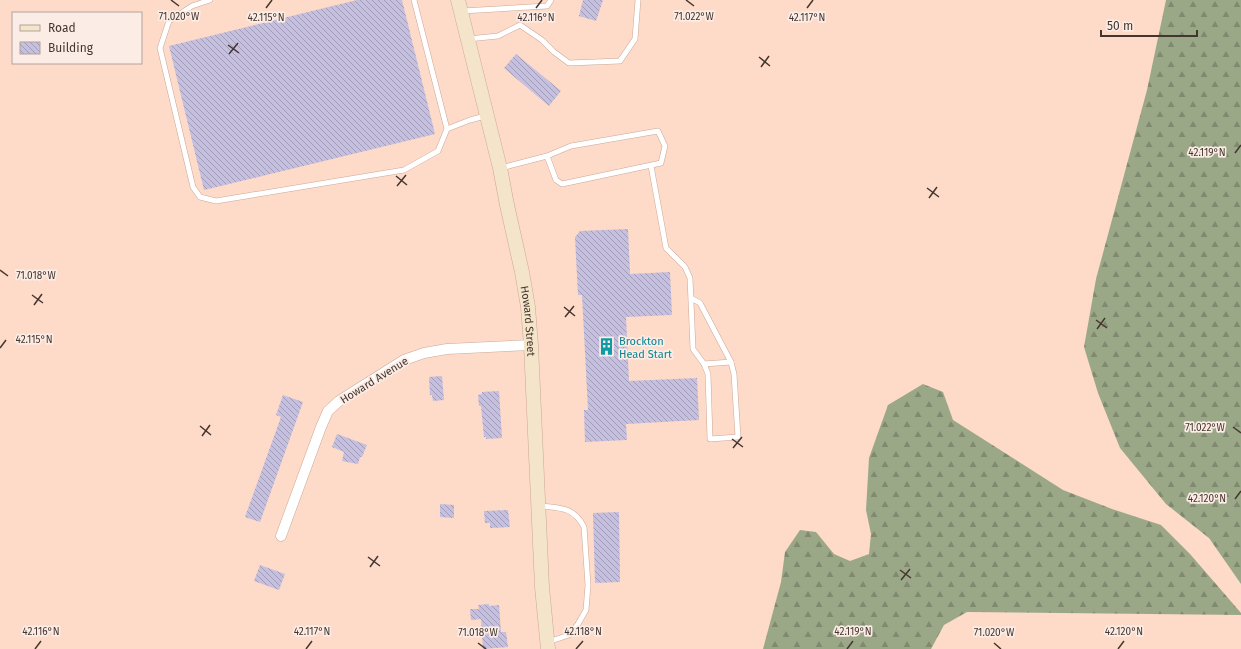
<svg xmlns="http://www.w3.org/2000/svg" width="1241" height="649" font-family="'Fira Sans',sans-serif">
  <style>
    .forest { fill: url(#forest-firs) }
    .building { fill: url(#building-back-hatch) }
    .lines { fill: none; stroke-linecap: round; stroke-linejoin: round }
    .lane-casing { stroke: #cba897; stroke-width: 6 }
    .street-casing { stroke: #cba897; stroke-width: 11 }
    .secondary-casing { stroke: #cba897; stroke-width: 15 }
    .lane { stroke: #fff; stroke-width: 5 }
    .street { stroke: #fff; stroke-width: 10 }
    .secondary { stroke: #f4e4c9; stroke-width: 14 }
    .ticks { fill: none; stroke: #44362f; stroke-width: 1.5 }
    .labels { text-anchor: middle; stroke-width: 3.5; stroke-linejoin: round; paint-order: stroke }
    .street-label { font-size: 11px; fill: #44362f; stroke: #fbece5 }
    .culture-label { font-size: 11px; fill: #0d838f; stroke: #fbece5; text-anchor: start }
    .ticks-label { font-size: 10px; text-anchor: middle; fill: #44362f; stroke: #fbece5; stroke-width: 3.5; stroke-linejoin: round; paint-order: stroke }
  </style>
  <defs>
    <pattern id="forest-firs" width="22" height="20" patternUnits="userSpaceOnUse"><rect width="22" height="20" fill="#9ba888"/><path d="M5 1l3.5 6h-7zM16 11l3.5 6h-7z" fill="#808a70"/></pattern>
    <pattern id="building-back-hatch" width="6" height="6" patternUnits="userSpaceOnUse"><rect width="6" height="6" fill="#c5bfe0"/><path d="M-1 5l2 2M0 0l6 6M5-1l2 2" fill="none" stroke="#a29cb6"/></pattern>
  </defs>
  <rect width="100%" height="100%" fill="#fedac8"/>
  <g class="forest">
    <polygon points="1166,0 1241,0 1241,584 1209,538 1166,504 1120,448 1098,393 1084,347 1096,279 1147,90"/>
    <polygon points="923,384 943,392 953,420 1063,490 1112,509 1161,525 1190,554 1241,613 1241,615 967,612 944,625 931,649 763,649 781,582 785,552 800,530 816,532 834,554 850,561 869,554 871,534 866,510 869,458 888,405"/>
  </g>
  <g class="building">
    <polygon points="357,0 402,0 435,134 204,190 169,46"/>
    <polygon points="583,0 603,0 596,21 579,16"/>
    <polygon points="516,54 561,91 549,106 504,68"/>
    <polygon points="628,229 630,274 670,272 672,315 626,317 629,381 697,378 699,420 626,424 627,440 585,442 584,410 588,410 582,295 578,295 575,237 580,231"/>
    <polygon points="442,376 444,400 433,401 432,395 430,395 429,377"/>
    <polygon points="499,391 502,438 486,439 486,437 484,437 481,406 479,406 478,395 482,394 482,392"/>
    <polygon points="283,395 303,402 260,522 245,517 281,417 276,415"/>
    <polygon points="337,434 367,445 362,457 360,457 358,464 342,461 344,452 332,447"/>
    <polygon points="440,504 454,505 454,518 440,517"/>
    <polygon points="508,510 510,527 492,528 490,528 490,523 485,523 484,511"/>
    <polygon points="619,512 620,582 595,583 593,513"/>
    <polygon points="260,565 285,574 279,590 254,581"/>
    <polygon points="489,604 489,606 499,605 501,632 506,632 508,647 483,649 481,619 471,620 470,609 479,609 478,605"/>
  </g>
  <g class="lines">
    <defs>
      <g id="lane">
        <polyline points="210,0 192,6 169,21 160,48 193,187 200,197 216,201 404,170 438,151 447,129 414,0"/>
        <polyline points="462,11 547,6 551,0"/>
        <polyline points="468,39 498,36 520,25 542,40 554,52 569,63 620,61 635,39 638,0"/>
        <polyline points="447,129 470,120 485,116"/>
        <polyline points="651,166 666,248 685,267 690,278 693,349 704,364 708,374 710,439 738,437 734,374 731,362 700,303 691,298"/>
        <polyline points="501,168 547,156 571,146 658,131 665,146 661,163 562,184 556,180 547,156"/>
        <polyline points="704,364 731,362"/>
        <path d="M540 506C560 508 574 507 584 527L588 585 586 610 578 624 569 635 548 642"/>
      </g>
      <polyline id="street" points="281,536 321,427 328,411 339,401 404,360 424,353 447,349 531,345"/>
      <g id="secondary">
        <path id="s1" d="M458 0 500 168 507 205 522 272 528 307 531 345 542 587 548 649"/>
      </g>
    </defs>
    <use href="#lane" class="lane-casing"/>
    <use href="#street" class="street-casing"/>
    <use href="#secondary" class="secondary-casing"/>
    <use href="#lane" class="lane"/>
    <use href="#street" class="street"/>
    <use href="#secondary" class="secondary"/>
  </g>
  <path class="ticks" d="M171 0 179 6M686 0 694 6M266 8 272 0M536 8 542 0M807 8 813 0M228 45 239 53M229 54 238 43M759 57 770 66M761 67 769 56M1235 153 1241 145M396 176 407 185M397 186 406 175M927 188 939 197M929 198 937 187M0 270 8 276M32 295 43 303M34 305 42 294M564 307 575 316M565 317 574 306M1096 320 1107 328M1097 329 1105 318M0 348 6 340M200 426 211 435M1233 427 1241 433M202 436 210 425M732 439 743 447M733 448 742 437M1235 499 1241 491M368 557 380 566M370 567 378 556M900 570 911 578M901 580 910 569M478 643 486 649M994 643 1001 649M35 649 41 641M306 649 312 641M576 649 583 641M847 649 853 641M1118 649 1124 641"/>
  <defs>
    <symbol id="building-bare" viewBox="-9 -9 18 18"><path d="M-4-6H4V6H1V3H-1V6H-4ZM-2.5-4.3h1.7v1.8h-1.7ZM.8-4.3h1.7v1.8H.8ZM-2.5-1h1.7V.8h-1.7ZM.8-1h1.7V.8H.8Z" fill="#0f9aa8" stroke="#fbece5" stroke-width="2.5" paint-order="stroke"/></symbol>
  </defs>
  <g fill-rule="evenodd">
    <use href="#building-bare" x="594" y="334" width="25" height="25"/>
  </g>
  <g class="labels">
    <g class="street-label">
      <text dy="4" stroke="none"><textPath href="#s1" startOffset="329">Howard Street</textPath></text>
      <text transform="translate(374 380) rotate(-32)" y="4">Howard Avenue</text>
    </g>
    <g class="culture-label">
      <text x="619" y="345">Brockton<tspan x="619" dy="13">Head Start</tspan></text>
    </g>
  </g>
  <g class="ticks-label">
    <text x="179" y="20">71.020°W</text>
    <text x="694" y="20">71.022°W</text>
    <text x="266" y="21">42.115°N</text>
    <text x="536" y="21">42.116°N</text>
    <text x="807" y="21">42.117°N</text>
    <text x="1207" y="156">42.119°N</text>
    <text x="36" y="279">71.018°W</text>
    <text x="34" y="343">42.115°N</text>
    <text x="1205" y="431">71.022°W</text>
    <text x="1207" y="502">42.120°N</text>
    <text x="41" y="635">42.116°N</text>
    <text x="312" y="635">42.117°N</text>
    <text x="583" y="635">42.118°N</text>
    <text x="853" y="635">42.119°N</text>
    <text x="1124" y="635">42.120°N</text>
    <text x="478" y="636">71.018°W</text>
    <text x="994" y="636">71.020°W</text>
  </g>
  <rect x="12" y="12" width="130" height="52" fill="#fbece5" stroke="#b2a39c"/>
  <rect x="20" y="25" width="20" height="6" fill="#f4e4c9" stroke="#b2a39c"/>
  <text x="48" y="32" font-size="12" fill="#44362f">Road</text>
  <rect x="20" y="42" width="20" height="12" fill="url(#building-back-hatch)" stroke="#b2a39c"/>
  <text x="48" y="52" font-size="12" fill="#44362f">Building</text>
  <path d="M1101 30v6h96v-6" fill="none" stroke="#44362f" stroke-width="2"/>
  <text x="1107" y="30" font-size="12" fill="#44362f" stroke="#fbece5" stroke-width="3" paint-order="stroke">50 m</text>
</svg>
